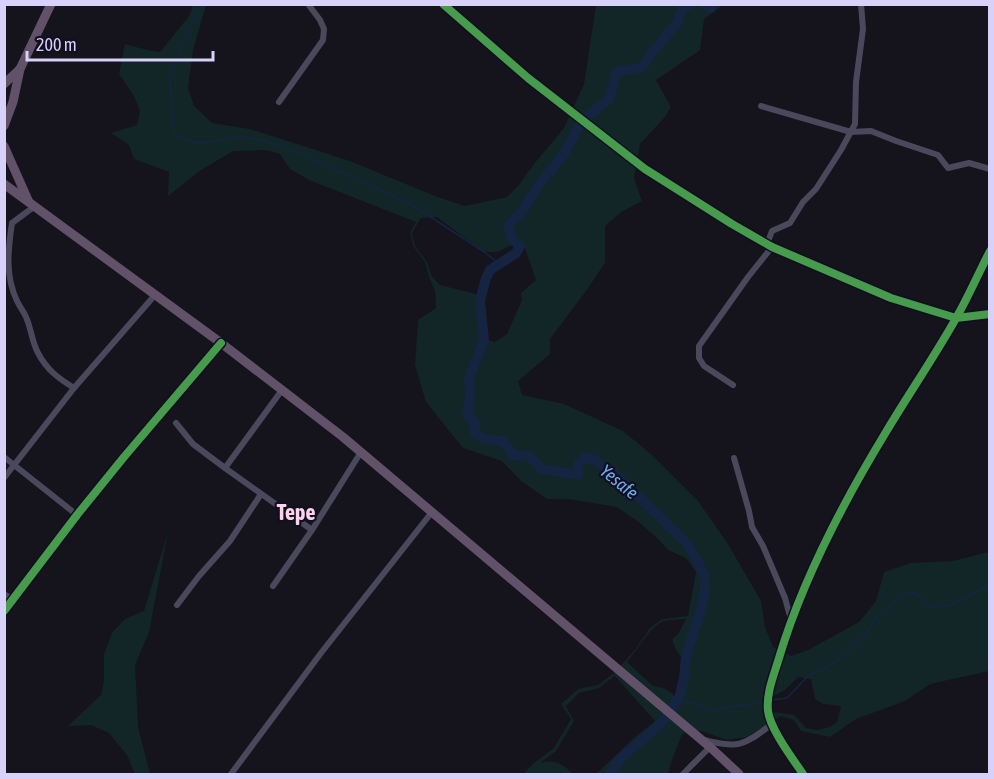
<svg xmlns="http://www.w3.org/2000/svg" width="994" height="779" font-family="'Asap Condensed',sans-serif">
  <style>
    .green { fill: #132627; fill-rule: evenodd }
    .lines { fill: none; stroke-linecap: round; stroke-linejoin: round }
    .stream { stroke: #142441; stroke-width: 1.5 }
    .river { stroke: #142441; stroke-width: 10 }
    .minor { stroke: #4a495c; stroke-width: 6 }
    .tertiary { stroke: #4a495c; stroke-width: 8 }
    .trunk { stroke: #61526a; stroke-width: 9 }
    .cycleway-casing { stroke: #120f20; stroke-width: 11 }
    .cycleway { stroke: #469c4c; stroke-width: 8 }
    .labels { text-anchor: middle; stroke-width: 4.5; stroke-linejoin: round; paint-order: stroke }
    .water-label { font-size: 18px; font-style: italic; fill: #6aaef1; stroke: #120f20 }
    .district-label { font-size: 22px; font-weight: bold; fill: #fbd4ec; stroke: #120f20 }
  </style>
  <rect width="100%" height="100%" fill="#15131c"/>
  <g class="green">
    <path d="M193 5H206L193 50 188 88 194 106 212 123 250 129 350 161 435 196 465 206 507 197 518 186 534 164 564 128 584 84 596 5H723L704 19 700 50 656 80 671 107 664 118 640 144 634 178 642 201 621 212 605 226V263L586 291 550 339V354L518 381 522 395 564 404 623 431 652 455 698 501 728 544 761 601 765 627 773 647 791 656 808 650 859 622 876 601 884 572 911 563 953 561 989 552V671L930 684 905 701 856 719 830 737 801 731 794 720 781 716 746 737 727 740 701 731 682 734 672 760 668 774H596L634 738 655 721 615 676 599 688 579 693 566 706 574 721 556 751 540 763C555 759 562 763 573 774H523L534 763 554 748 571 719 561 704 578 689 598 685 614 673 634 651 650 628 662 619 688 616 696 572 686 558 668 550 659 540 640 523 617 507 569 499H547L521 481 502 461 463 448 426 402 415 365 418 320 436 308 435 291 429 277 425 262 413 246 410 232 416 222 309 180 290 169 280 154 266 150 233 151 201 170 168 196 169 172 134 159 129 145 111 133 137 125 140 111 134 96 119 74 125 44 147 50 160 52 189 16ZM437 217 484 252H497L509 246H520L525 248 536 280 521 293 522 300 507 334 495 342 484 339 480 301 476 294 440 285 432 277 427 262 415 246 412 233 421 218ZM686 619 679 633 672 639 675 648 681 657H686C685 672 684 688 676 702L672 693 663 688 653 686 627 662C637 651 649 628 662 622 669 619 679 620 686 619ZM798 677 811 679 815 699 823 704 841 706 837 722 830 727 817 730 806 728 794 715 773 712V696L785 690Z"/>
    <polygon points="168,532 149,632 135,665 138,727 150,774 135,774 127,755 109,733 91,725 68,726 101,695 104,680 104,654 112,633 125,619 144,611"/>
  </g>
  <g class="lines">
    <g class="stream">
      <polyline points="197,11 170,76 171,104 174,134 188,141 207,142 237,137 264,140 294,151 411,204 484,252 500,264"/>
      <polyline points="771,700 787,698 809,675 824,669 838,660 856,644 869,629 877,616 888,608 895,599 910,592 917,594 922,598 927,607 951,605 954,602 962,600 990,584"/>
      <polyline points="675,702 684,702 698,704 714,711 729,707 743,706 766,701"/>
    </g>
    <g class="river">
      <polyline points="704,4 711,8 712,4"/>
      <polyline points="586,117 609,99 617,72 643,67 651,54 677,23 683,7 691,4"/>
      <polyline points="579,126 564,154 538,186 529,199 523,211 515,218 508,226 513,240 520,246 516,253 490,270 486,278 480,301 484,339 469,379 470,396 467,415 475,422 475,434 486,439 503,441 508,447 512,455 529,456 542,469 579,475 578,465 585,457 594,460 612,471 665,522 687,544 697,560 704,575 705,590 702,605 686,656 684,678 680,695 668,715 655,729 621,758 609,774"/>
    </g>
    <g class="minor">
      <polyline points="279,102 323,40 324,29 320,20 308,4"/>
      <polyline points="761,106 851,132 871,131 896,141 938,155 948,168 969,163 990,169"/>
      <path d="M35 206 12 223C8 250 5 276 17 301 20 307 24 312 26 317 31 328 32 342 38 353 47 370 58 378 74 388"/>
      <polyline points="767,244 772,231 790,223 803,202 816,189 841,150 855,124 856,82 863,29 861,4"/>
      <polyline points="733,385 704,366 699,358 699,346 748,277 772,247"/>
      <polyline points="282,390 225,468 312,530"/>
      <polyline points="176,423 193,444 225,468"/>
      <polyline points="4,457 77,515"/>
      <polyline points="734,458 749,511 752,527 763,546 785,598 791,620"/>
      <polyline points="4,478 74,388 155,295"/>
      <polyline points="273,586 312,530 361,452"/>
      <polyline points="4,594 13,600"/>
      <polyline points="177,605 199,576 230,541 261,494"/>
      <polyline points="4,611 77,515 124,457 221,343"/>
      <path d="M704 740C714 742 727 746 738 744 750 742 762 731 772 724"/>
      <polyline points="231,774 321,653 432,512"/>
      <polyline points="683,774 710,747"/>
      <path d="M803 774C793 759 770 729 768 711 766 693 774 675 779 658 802 581 844 501 886 432 908 395 933 359 955 320 968 298 978 274 990 251"/>
    </g>
    <polyline class="tertiary" points="443,4 528,78 645,169 732,224 772,247 891,298 956,318 990,314"/>
    <g class="trunk">
      <polyline points="4,84 20,69"/>
      <polyline points="4,126 13,102 20,69 51,4"/>
      <polyline points="4,146 28,200"/>
      <polyline points="4,184 221,343 343,437 710,747 739,774"/>
    </g>
    <defs>
      <g id="cycleway">
        <polyline points="443,4 528,78 645,169 732,224 772,247 891,298 956,318 990,314"/>
        <polyline points="4,611 77,515 124,457 221,343"/>
        <path d="M803 774C793 759 770 729 768 711 766 693 774 675 779 658 802 581 844 501 886 432 908 395 933 359 955 320 968 298 978 274 990 251"/>
      </g>
    </defs>
    <use href="#cycleway" class="cycleway-casing"/>
    <use href="#cycleway" class="cycleway"/>
  </g>
  <g class="labels">
    <g class="water-label">
      <text transform="translate(619 482) rotate(39)" y="6">Yesafe</text>
    </g>
    <g class="district-label">
      <text x="296" y="520">Tepe</text>
    </g>
  </g>
  <rect width="994" height="779" fill="none" stroke="#d8d2fb" stroke-width="12"/>
  <path d="M27 51v9h186v-9" fill="none" stroke="#d8d2fb" stroke-width="3"/>
  <text x="36" y="51" font-size="18" fill="#d8d2fb" stroke="#120f20" stroke-width="4.5" paint-order="stroke">200 m</text>
</svg>
